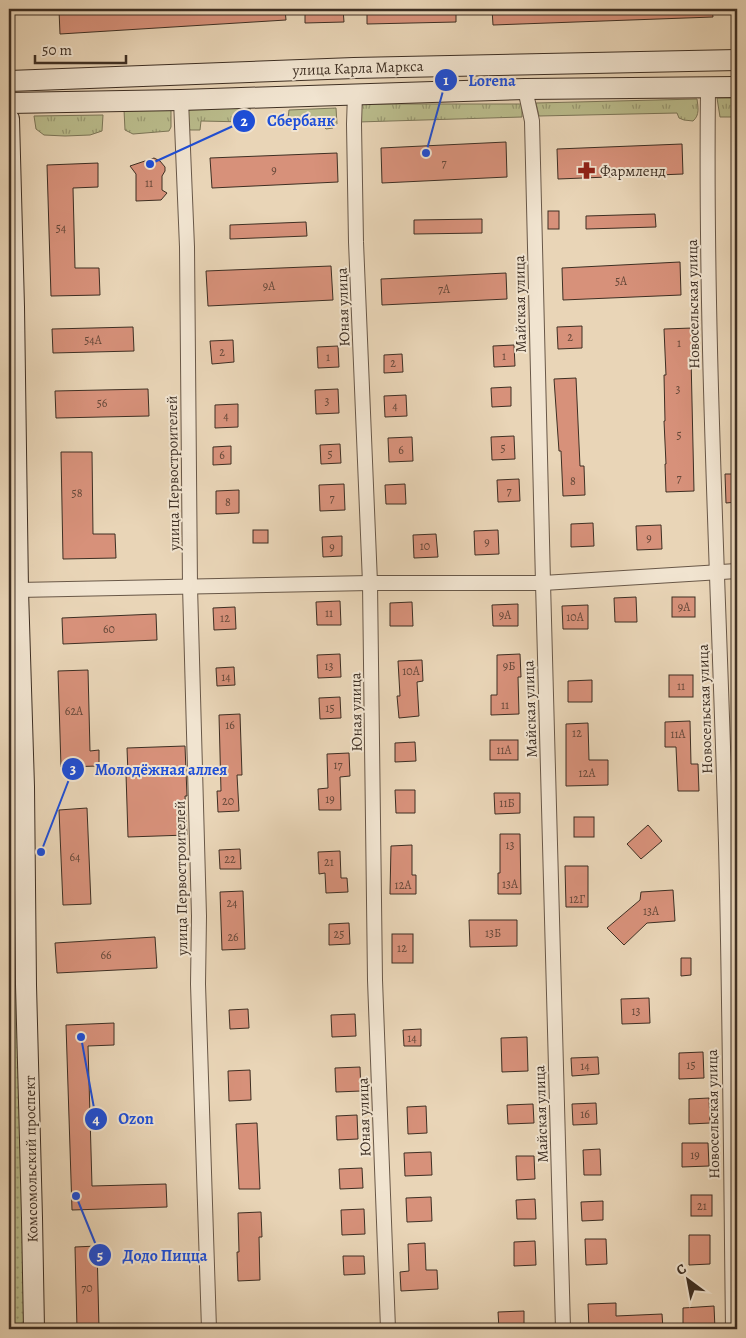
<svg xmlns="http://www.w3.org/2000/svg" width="746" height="1338" font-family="Alegreya,serif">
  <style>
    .grass { fill: url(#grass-tufts); stroke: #7c7658 }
    .park { fill: url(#park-dots); stroke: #7c7658 }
    .building { fill: #d7917a; stroke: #3e2f23 }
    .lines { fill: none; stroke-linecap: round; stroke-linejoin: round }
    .minor-casing { stroke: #695848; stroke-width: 16 }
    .secondary-casing { stroke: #3e2f23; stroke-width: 22 }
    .minor { stroke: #f1e4d0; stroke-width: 14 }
    .secondary { stroke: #f1e4d0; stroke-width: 20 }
    .labels { text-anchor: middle; stroke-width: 4; stroke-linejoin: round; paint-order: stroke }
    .number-label { font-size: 12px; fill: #644839 }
    .street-label { font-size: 15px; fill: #3e2f23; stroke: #f1e4d0 }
    .poi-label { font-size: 15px; fill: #3e2f23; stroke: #f1e4d0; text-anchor: start }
    .leader { fill: none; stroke: #1d4ed8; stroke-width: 2 }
    .callout-dot { fill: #1d4ed8; stroke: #f1e4d0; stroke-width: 2 }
    .mark-label { font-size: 15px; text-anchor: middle; font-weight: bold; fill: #fff }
    .callout-label { font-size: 16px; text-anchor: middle; font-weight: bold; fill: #1d4ed8; stroke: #f1e4d0; stroke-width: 4; stroke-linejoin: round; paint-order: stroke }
  </style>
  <defs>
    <pattern id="grass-tufts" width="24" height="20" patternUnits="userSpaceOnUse" patternTransform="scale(1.25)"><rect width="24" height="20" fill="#babc8c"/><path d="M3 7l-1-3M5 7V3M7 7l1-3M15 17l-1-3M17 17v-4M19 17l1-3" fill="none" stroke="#999972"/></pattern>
    <pattern id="park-dots" width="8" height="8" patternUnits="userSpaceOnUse" patternTransform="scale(1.25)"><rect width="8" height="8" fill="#babc8c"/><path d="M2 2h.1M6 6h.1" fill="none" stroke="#999972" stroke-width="1.8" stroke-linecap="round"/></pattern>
  </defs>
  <rect width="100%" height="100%" fill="#e9d5b7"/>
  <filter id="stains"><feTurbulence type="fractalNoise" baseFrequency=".004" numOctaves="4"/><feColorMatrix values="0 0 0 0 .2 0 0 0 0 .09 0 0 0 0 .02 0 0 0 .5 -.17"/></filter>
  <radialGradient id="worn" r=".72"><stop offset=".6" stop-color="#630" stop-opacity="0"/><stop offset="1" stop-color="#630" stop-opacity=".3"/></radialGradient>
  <g class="grass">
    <polygon points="717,98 737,98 737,117 720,117"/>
    <path d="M697 99C698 107 700 115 693 121L684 120 679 118 677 113 539 116 536 103Z"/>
    <polygon points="358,104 522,104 522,117 358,122"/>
    <polygon points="250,106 250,118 246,122 201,121 200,130 190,130 188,126 188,107"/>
    <polygon points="167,108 171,111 171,127 169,131 133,134 125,130 124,110"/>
    <polygon points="336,108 337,124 333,128 326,129 324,127 323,121 292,122 288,119 289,110"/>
    <polygon points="103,115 102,131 90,135 65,136 44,135 36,129 34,116"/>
  </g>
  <polygon class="park" points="9,510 29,1329 9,1329"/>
  <g class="building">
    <polygon points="84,9 285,9 286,20 60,34 59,10"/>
    <polygon points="305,9 343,9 344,22 305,23"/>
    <polygon points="367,9 456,9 456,22 367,24"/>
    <polygon points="492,9 712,9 713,17 493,25"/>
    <polygon points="506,142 507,177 382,183 381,148"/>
    <polygon points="682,144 683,174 558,179 557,149"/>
    <polygon points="337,153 338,182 212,188 210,158"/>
    <polygon points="154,158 160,161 165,167 165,171 162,176 162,190 167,193 161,200 136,201 136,174 130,166"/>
    <polygon points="98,163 98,187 73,188 75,268 99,268 100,295 51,296 47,165"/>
    <rect x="548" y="211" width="11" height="18"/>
    <polygon points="655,214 656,227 586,229 586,216"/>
    <polygon points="482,219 482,233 414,234 414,220"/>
    <polygon points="306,222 307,236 230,239 230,225"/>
    <polygon points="680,262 681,295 563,300 562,268"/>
    <polygon points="331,266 333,300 208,306 206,271"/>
    <polygon points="506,273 507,299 382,305 381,279"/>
    <polygon points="582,326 582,348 558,349 557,327"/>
    <polygon points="133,327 134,351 53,353 52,329"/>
    <polygon points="692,328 694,357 691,357 694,491 666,492 665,464 666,464 664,421 665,421 664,375 666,375 664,329"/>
    <polygon points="233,340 234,362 212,364 210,341"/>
    <polygon points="514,345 515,366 494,367 493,346"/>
    <polygon points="338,346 339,367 318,368 317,347"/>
    <polygon points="402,354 403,372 384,373 384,355"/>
    <polygon points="576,378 580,466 584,466 585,495 563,496 561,451 559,451 554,379"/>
    <polygon points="511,387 511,406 492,407 491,388"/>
    <polygon points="148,389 149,416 56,418 55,391"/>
    <polygon points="338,389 339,413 316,414 315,390"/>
    <polygon points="406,395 407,416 385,417 384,396"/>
    <polygon points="238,404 238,427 215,428 215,405"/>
    <polygon points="514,436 515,459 492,460 491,437"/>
    <polygon points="412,437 413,461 389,462 388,438"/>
    <polygon points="340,444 341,463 321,464 320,445"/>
    <polygon points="231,446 231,464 213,465 213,447"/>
    <polygon points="61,452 92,452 93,534 115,534 116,558 63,559"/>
    <polygon points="725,474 737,474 737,502 726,503"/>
    <polygon points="519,479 520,501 498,502 497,480"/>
    <polygon points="344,484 345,510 320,511 319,485"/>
    <polygon points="405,484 406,504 386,504 385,485"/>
    <polygon points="239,490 239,513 216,514 216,491"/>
    <polygon points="593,523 594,546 571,547 571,524"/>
    <polygon points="661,525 662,549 637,550 636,526"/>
    <rect x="253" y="530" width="15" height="13"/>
    <polygon points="498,530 499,554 475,555 474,531"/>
    <polygon points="436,534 438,557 414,558 413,535"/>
    <polygon points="342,536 342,556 323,557 322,537"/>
    <polygon points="636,597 637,622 615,622 614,598"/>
    <rect x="672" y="597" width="23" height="20"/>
    <polygon points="340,601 341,625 317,625 316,602"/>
    <polygon points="412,602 413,626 390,626 390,603"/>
    <polygon points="518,604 518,626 493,626 492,605"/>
    <polygon points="588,605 588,629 563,629 562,606"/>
    <polygon points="235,607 236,629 214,630 213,608"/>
    <polygon points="156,614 157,640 63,644 62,618"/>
    <polygon points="340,654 341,677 318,678 317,655"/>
    <polygon points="520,654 521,677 518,677 519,714 491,715 491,695 497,695 497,655"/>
    <polygon points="422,660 423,681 417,682 419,716 399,718 397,696 400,696 398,661"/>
    <polygon points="234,667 235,685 217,686 216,668"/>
    <polygon points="88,670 90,751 99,750 99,766 61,767 58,671"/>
    <rect x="669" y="675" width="24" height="22"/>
    <polygon points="592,680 592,702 568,702 568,681"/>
    <polygon points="340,697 341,718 320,719 319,698"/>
    <polygon points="240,714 242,775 237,775 239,811 218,812 217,791 221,791 219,715"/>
    <polygon points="690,721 691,764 698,764 699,791 678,791 676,747 665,747 665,722"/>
    <polygon points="588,723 589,760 608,760 608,785 566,786 566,724"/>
    <rect x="490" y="740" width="28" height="20"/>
    <polygon points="415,742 416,761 395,762 395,743"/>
    <polygon points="185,746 187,796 185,796 187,835 128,837 126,774 128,774 127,748"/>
    <polygon points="349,753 350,776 340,777 341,810 319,810 318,789 328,788 327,754"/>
    <polygon points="395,790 415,790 415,813 396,813"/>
    <polygon points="494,793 520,793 520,813 495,814"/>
    <polygon points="87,808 91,904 63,905 59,810"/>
    <rect x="574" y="817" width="20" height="20"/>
    <polygon points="648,825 662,841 641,859 627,844"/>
    <polygon points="500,834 520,834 521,894 498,894 498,873 500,873"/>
    <polygon points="412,845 412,875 416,875 416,894 390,894 391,846"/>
    <polygon points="240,849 241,869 220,869 219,850"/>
    <polygon points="340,851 341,878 347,878 348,892 326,893 325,873 319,874 318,852"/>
    <polygon points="565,866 588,866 588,907 566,907"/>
    <polygon points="673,890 675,921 647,923 624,945 607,928 640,900 641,892"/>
    <polygon points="243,891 245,949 222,950 220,892"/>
    <polygon points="469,920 517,920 517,946 470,947"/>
    <polygon points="349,923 350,944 329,945 329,924"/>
    <rect x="392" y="934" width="21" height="29"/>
    <polygon points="155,937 157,968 57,973 55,943"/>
    <polygon points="681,958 691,958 691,975 681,976"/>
    <polygon points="649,998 650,1023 622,1024 621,999"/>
    <polygon points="248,1009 249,1028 230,1029 229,1010"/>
    <polygon points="355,1014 356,1036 332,1037 331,1015"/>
    <polygon points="114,1023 114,1045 88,1046 92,1186 166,1184 167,1207 72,1210 66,1025"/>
    <polygon points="421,1029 421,1046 404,1046 403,1030"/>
    <polygon points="527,1037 528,1071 502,1072 501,1038"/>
    <polygon points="703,1052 704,1078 679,1079 679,1053"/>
    <polygon points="598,1057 599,1074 572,1076 571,1058"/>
    <polygon points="360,1067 361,1091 336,1092 335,1068"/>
    <polygon points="250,1070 251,1100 229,1101 228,1071"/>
    <polygon points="709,1098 710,1123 689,1124 689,1099"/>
    <polygon points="596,1103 597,1124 573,1125 572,1104"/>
    <polygon points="533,1104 534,1123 508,1124 507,1105"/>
    <polygon points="426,1106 427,1133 408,1134 407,1107"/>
    <polygon points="357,1115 358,1139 337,1140 336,1116"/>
    <polygon points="257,1123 260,1189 239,1189 236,1124"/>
    <polygon points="682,1143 708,1143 709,1166 682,1167"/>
    <polygon points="600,1149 601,1175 584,1175 583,1150"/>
    <polygon points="431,1152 432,1175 405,1176 404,1153"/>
    <polygon points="516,1156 534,1156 535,1179 517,1180"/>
    <polygon points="362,1168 363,1188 340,1189 339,1169"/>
    <rect x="691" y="1195" width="21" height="21"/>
    <polygon points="431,1197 432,1221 407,1222 406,1198"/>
    <polygon points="535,1199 536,1219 517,1219 516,1200"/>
    <polygon points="603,1201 603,1220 582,1221 581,1202"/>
    <polygon points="364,1209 365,1234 342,1235 341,1210"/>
    <polygon points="261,1212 262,1237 259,1237 260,1280 238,1281 237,1252 239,1252 238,1213"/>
    <polygon points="689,1235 710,1235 710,1264 689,1265"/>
    <polygon points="585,1239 606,1239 607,1264 586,1265"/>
    <polygon points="535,1241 536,1265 514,1266 514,1242"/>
    <polygon points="425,1243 426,1270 437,1270 438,1289 401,1291 400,1272 409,1271 408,1244"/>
    <polygon points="97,1246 99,1329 77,1329 75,1247"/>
    <polygon points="343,1256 364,1256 365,1274 344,1275"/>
    <polygon points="616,1303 616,1316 662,1314 663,1329 589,1329 588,1304"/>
    <polygon points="714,1306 715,1329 683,1329 683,1308"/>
    <polygon points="524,1311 524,1329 499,1329 498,1312"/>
  </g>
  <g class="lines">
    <defs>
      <g id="minor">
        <path d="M708 88C705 340 719 591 726 843 730 1005 731 1167 733 1329"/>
        <polyline points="525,89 532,121 543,583 563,1329"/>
        <polyline points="355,94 354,124 356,242 370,583 375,980 388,1329"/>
        <polyline points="181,100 187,247 190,586 199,916 198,984 209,1329"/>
        <polyline points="18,590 370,583 543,583 737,571"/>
      </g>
      <g id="secondary">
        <polyline points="9,81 354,68 737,60"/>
        <polyline points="9,103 181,100 525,89 737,87"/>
        <polyline points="9,119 14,307 18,590 24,787 26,985 32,1218 34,1329"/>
      </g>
    </defs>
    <use href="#minor" class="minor-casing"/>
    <use href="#secondary" class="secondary-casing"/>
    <use href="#minor" class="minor"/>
    <use href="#secondary" class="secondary"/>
  </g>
  <defs>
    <symbol id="pharmacy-bare" viewBox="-9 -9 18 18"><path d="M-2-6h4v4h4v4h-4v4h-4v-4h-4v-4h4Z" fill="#8f2418" stroke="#f1e4d0" stroke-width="2.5" paint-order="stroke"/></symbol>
  </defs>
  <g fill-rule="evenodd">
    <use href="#pharmacy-bare" x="574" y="158" width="25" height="25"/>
  </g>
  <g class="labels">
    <g class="number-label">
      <text x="444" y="167">7</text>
      <text x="274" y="174">9</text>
      <text x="149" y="187">11</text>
      <text x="61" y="232">54</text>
      <text x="621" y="285">5А</text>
      <text x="269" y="290">9А</text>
      <text x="444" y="293">7А</text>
      <text x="570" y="341">2</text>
      <text x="93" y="344">54А</text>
      <text x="679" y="347">1</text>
      <text x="222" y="356">2</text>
      <text x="504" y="360">1</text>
      <text x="328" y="361">1</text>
      <text x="393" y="367">2</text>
      <text x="678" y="393">3</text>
      <text x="327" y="405">3</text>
      <text x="102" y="407">56</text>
      <text x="395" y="410">4</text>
      <text x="226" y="420">4</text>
      <text x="679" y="439">5</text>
      <text x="503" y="452">5</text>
      <text x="401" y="454">6</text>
      <text x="330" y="458">5</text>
      <text x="222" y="459">6</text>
      <text x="679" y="482">7</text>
      <text x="573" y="485">8</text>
      <text x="509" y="495">7</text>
      <text x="77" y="497">58</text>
      <text x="332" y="502">7</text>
      <text x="228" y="506">8</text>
      <text x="649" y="542">9</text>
      <text x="487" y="546">9</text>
      <text x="425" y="550">10</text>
      <text x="332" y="551">9</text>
      <text x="684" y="611">9А</text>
      <text x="329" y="617">11</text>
      <text x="505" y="619">9А</text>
      <text x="575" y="621">10А</text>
      <text x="225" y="622">12</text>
      <text x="109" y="633">60</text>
      <text x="329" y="670">13</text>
      <text x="509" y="670">9Б</text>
      <text x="411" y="675">10А</text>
      <text x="226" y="681">14</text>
      <text x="681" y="690">11</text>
      <text x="505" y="709">11</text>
      <text x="330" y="712">15</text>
      <text x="74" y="715">62А</text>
      <text x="230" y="729">16</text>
      <text x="577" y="737">12</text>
      <text x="678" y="738">11А</text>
      <text x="504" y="754">11А</text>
      <text x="338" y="769">17</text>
      <text x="587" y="777">12А</text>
      <text x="330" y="803">19</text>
      <text x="228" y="805">20</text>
      <text x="507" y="807">11Б</text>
      <text x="510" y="849">13</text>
      <text x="75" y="861">64</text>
      <text x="230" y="863">22</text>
      <text x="329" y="866">21</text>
      <text x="510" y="888">13А</text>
      <text x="403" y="889">12А</text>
      <text x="577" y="903">12Г</text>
      <text x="232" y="907">24</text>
      <text x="651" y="915">13А</text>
      <text x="493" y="937">13Б</text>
      <text x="339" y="938">25</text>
      <text x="233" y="941">26</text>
      <text x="402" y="952">12</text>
      <text x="106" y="959">66</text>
      <text x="636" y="1015">13</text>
      <text x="412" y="1042">14</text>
      <text x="691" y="1069">15</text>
      <text x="585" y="1070">14</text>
      <text x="585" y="1118">16</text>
      <text x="695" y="1159">19</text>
      <text x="702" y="1210">21</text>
      <text x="87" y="1292">70</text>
    </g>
    <g class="street-label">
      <text transform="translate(358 68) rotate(-2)" y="5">улица Карла Маркса</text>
      <text transform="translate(520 304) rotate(-91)" y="5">Майская улица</text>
      <text transform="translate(693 304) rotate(-91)" y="5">Новосельская улица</text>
      <text transform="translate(343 307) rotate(-92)" y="5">Юная улица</text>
      <text transform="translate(173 473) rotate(-91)" y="5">улица Первостроителей</text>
      <text transform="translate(530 709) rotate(-92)" y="5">Майская улица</text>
      <text transform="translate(705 709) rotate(-92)" y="5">Новосельская улица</text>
      <text transform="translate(356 712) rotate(-91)" y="5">Юная улица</text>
      <text transform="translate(181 878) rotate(-91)" y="5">улица Первостроителей</text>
      <text transform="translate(541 1114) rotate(-92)" y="5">Майская улица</text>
      <text transform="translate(713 1114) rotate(-91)" y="5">Новосельская улица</text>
      <text transform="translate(364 1117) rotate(-92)" y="5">Юная улица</text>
      <text transform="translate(31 1159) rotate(-91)" y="5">Комсомольский проспект</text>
    </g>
    <g class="poi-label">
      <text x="600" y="176">Фармленд</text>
    </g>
  </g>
  <path class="leader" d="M426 153L446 80M150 164L244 121M41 852L73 769M81 1037L96 1119M76 1196L100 1255"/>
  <g class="callout-dot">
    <circle cx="426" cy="153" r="5"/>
    <circle cx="150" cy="164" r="5"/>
    <circle cx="41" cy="852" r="5"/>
    <circle cx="81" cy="1037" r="5"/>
    <circle cx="76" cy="1196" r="5"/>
    <circle cx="446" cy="80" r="12"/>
    <circle cx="244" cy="121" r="12"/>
    <circle cx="73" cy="769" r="12"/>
    <circle cx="96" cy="1119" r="12"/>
    <circle cx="100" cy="1255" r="12"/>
  </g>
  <g class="mark-label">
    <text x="446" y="85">1</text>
    <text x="244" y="126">2</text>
    <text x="73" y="774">3</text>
    <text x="96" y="1124">4</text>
    <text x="100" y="1260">5</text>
  </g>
  <g class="callout-label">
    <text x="492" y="86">Lorena</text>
    <text x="301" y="126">Сбербанк</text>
    <text x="161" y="775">Молодёжная аллея</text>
    <text x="136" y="1124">Ozon</text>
    <text x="165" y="1261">Додо Пицца</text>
  </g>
  <rect width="746" height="1338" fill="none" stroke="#e9d5b7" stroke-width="30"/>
  <rect x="10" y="10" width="726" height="1318" fill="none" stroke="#3e2f23" stroke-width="2.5"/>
  <rect x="15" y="15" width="716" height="1308" fill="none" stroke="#3e2f23"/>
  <g transform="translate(688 1280) rotate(328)" stroke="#f1e4d0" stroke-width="4" paint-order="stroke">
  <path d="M0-4L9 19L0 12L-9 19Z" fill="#3e2f23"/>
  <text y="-8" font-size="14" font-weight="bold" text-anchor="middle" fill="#3e2f23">С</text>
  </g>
  <path d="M35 55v8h91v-8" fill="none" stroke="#3e2f23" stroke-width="2.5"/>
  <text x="42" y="55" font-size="15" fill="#3e2f23" stroke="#f1e4d0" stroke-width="4" paint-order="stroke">50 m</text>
  <rect width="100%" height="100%" filter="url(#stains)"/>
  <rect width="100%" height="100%" fill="url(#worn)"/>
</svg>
